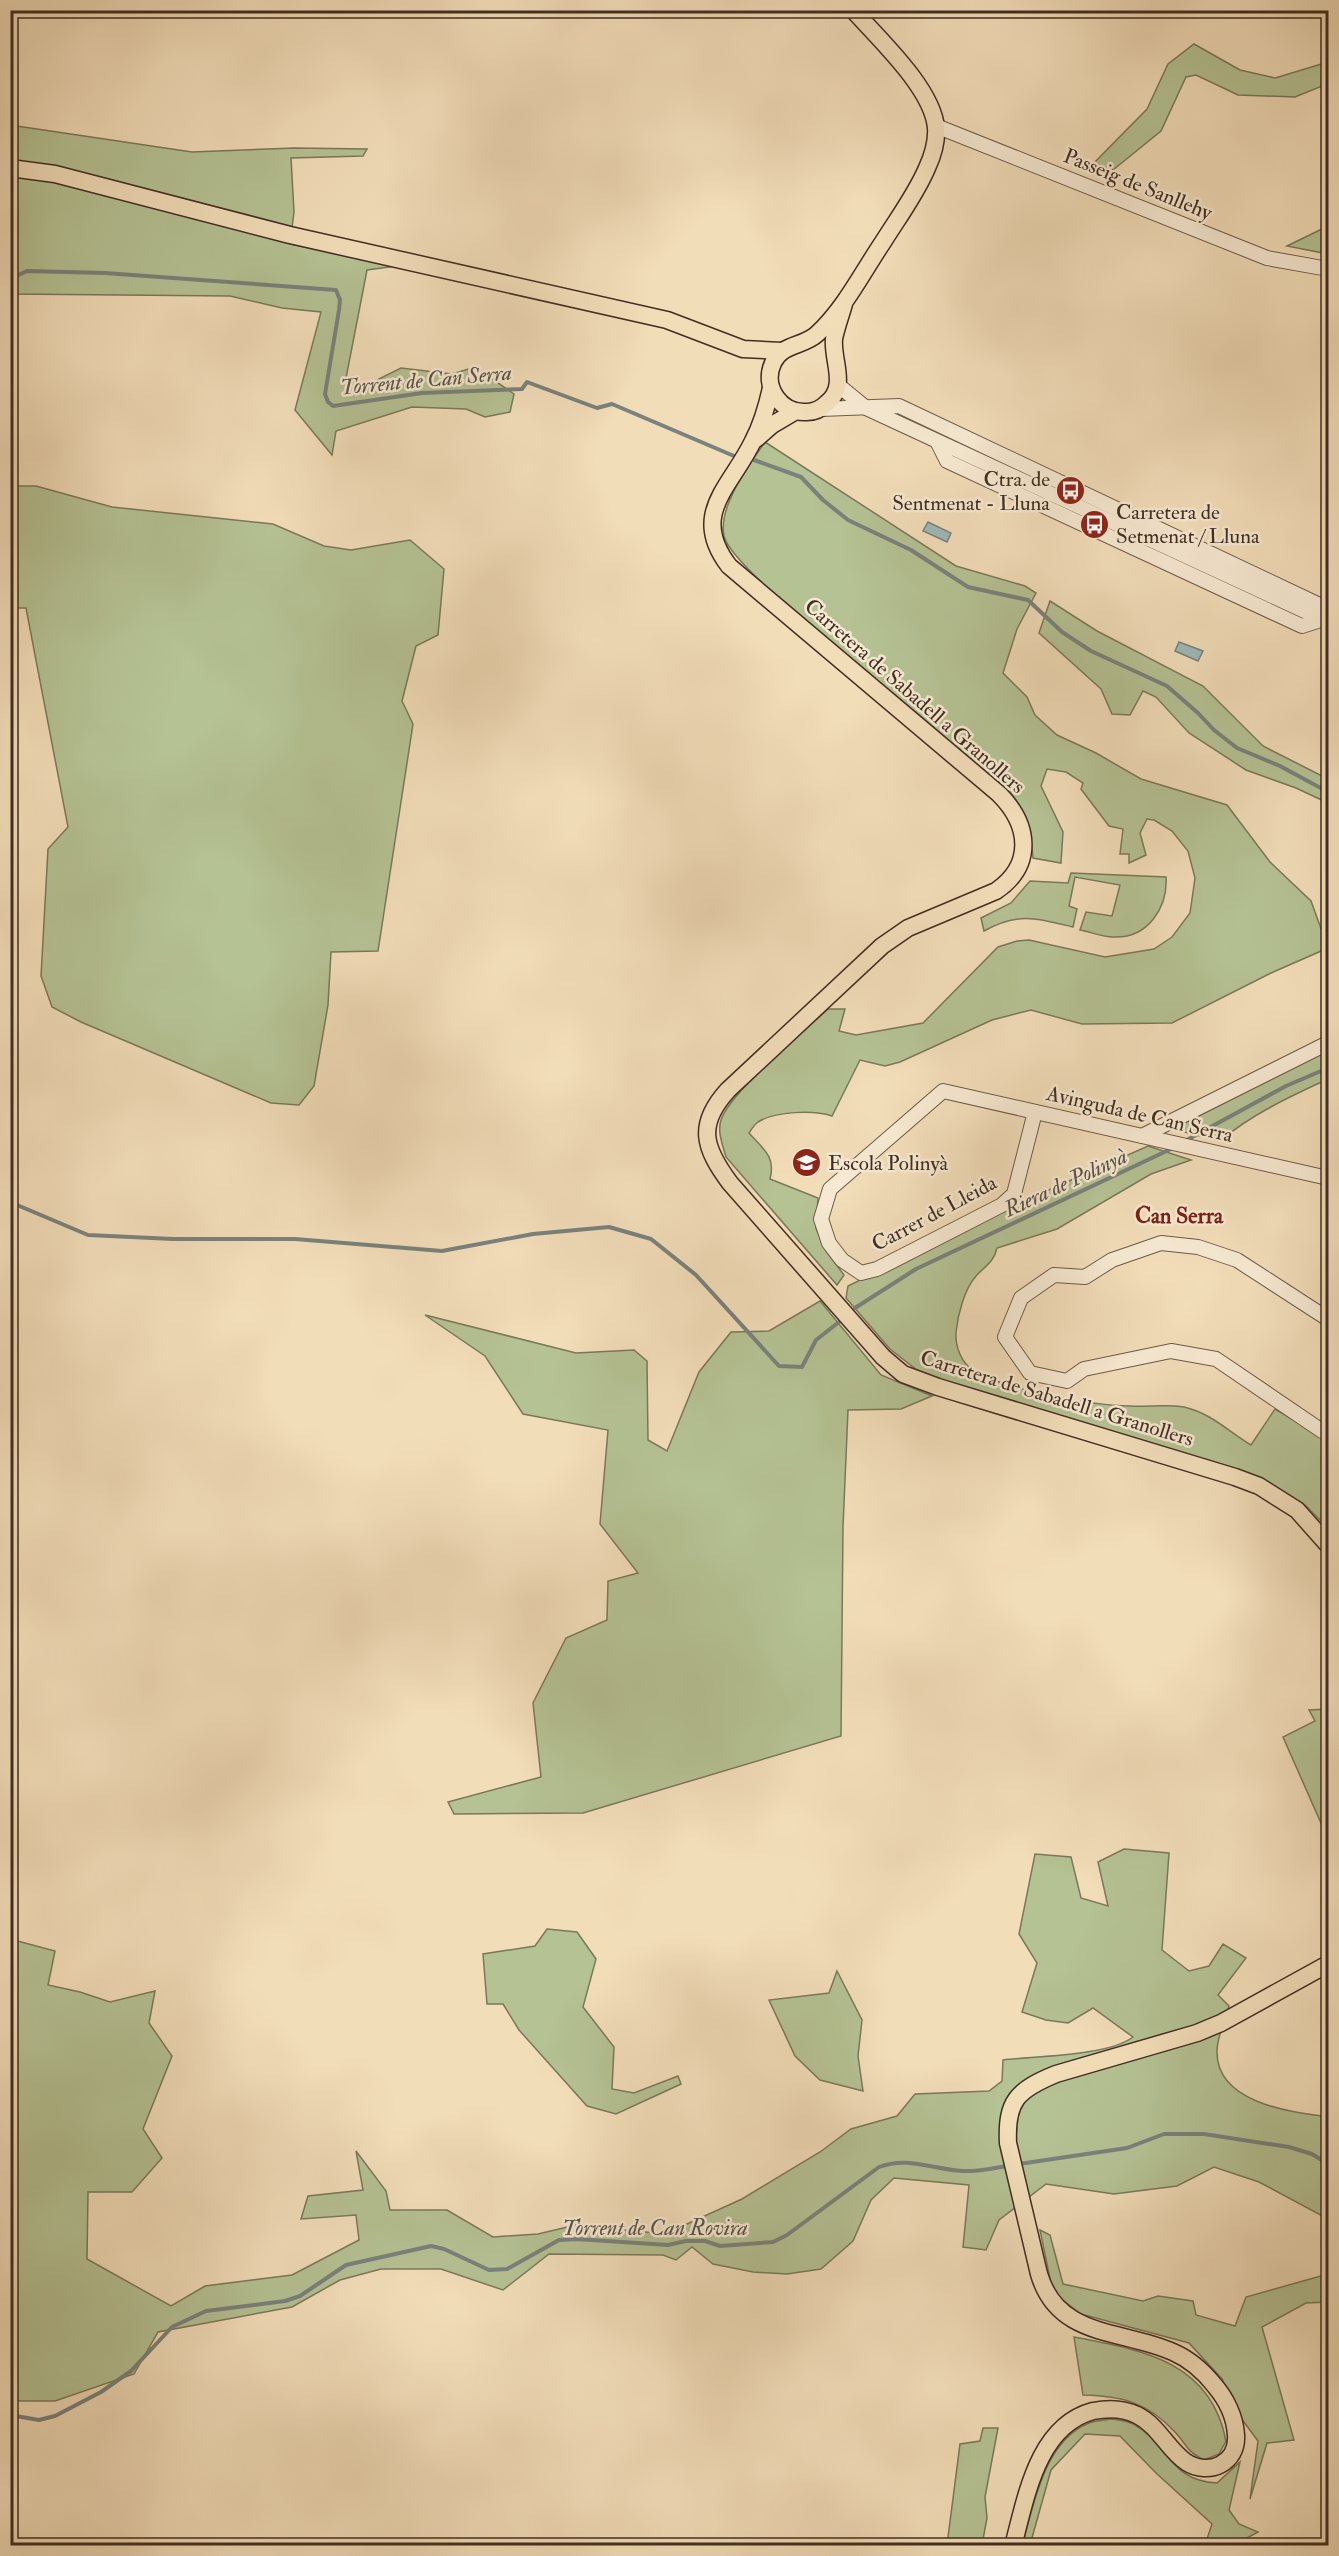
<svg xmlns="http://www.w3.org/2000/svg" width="1339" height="2556" font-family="'IM FELL Double Pica',serif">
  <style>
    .green { fill: #b5c294; stroke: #7b785a; stroke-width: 1.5 }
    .water { fill: #9ebab8; stroke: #79827c; stroke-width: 1.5 }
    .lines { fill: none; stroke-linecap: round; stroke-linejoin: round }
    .stream { stroke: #79827c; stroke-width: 4 }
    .minor-casing { stroke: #6d5a47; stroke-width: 16 }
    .major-casing { stroke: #412e21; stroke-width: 19 }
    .minor { stroke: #f7e9d2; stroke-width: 14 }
    .major { stroke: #f2ddb9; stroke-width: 16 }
    .labels { text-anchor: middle; stroke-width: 5; stroke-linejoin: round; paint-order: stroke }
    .street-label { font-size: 21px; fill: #412e21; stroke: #f7e9d2 }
    .poi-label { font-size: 21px; fill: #412e21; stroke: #f7e9d2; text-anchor: start }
    .water-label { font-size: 22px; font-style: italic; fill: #585147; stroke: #f7e9d2 }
    .neighbourhood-label { font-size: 22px; font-weight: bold; fill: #7a1f14; stroke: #f7e9d2 }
  </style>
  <rect width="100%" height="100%" fill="#f2ddb9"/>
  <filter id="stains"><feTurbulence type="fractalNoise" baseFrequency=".00333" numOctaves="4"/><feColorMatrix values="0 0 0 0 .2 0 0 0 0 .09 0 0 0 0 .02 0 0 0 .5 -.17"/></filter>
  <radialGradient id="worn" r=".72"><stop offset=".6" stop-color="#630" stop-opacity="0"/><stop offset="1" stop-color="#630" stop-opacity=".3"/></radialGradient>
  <g class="green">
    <polygon points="1194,44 1240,70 1275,78 1328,62 1328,92 1327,84 1295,97 1238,95 1196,75 1186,77 1161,131 1113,170 1094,163 1147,109 1168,64"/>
    <polygon points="10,125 192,152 294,148 367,149 363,156 291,158 294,212 290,244 397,266 367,270 346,378 365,386 401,368 452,374 475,367 514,394 510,412 485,417 466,409 412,407 336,431 332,455 295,410 321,312 282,308 230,296 11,294"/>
    <polygon points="1328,226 1328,254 1287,246"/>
    <path d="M765 442 956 566 1025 586 1036 593 1017 629 1003 673 1027 697 1035 715 1057 735 1096 753 1141 779 1227 805 1270 862 1311 901 1328 948 1271 973 1172 1023 1082 1024 1031 1010 992 1020 900 1062 885 1066 860 1060 832 1116C814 1110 775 1111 758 1122 754 1125 751 1130 749 1133 763 1149 776 1156 770 1179L818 1198 816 1228 826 1251 844 1275 837 1285 726 1157C723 1146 717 1132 721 1120 730 1092 803 1032 828 1009H845L839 1031 856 1035 923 1023 998 947 1017 941 1029 940 1105 957 1154 949 1172 937 1190 913 1195 878 1188 851 1172 831 1154 820 1147 819 1140 833 1146 855 1129 863V854H1120L1123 829 1109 826 1081 789 1083 783 1066 772 1047 769 1041 786 1063 832 1061 863 1033 858C1030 827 1029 815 1009 791 973 761 937 730 901 700 870 675 730 566 724 536 718 506 748 467 765 442Z"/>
    <polygon points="11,486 36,486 112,507 273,524 324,546 351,550 410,540 444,569 438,635 416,646 402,701 413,724 378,951 331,952 328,1005 314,1086 299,1105 271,1103 81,1022 52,1007 41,976 48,849 68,827 26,608 11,608"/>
    <polygon points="1050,601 1097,631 1203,686 1263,746 1328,779 1328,803 1296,788 1246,770 1189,733 1156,697 1143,691 1130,715 1112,714 1101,689 1039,633"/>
    <path d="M1071 873 1166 877C1168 907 1148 939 1113 937 1103 937 1091 932 1080 930L1086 912 1112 916 1120 885 1075 877 1069 906 1077 909 1073 927C1037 918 1018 912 984 931L981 918 1011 903 1030 881 1068 883Z"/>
    <path d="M1328 1050V1079C1291 1096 1252 1114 1220 1141L1173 1129Z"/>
    <path d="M1148 1146 1191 1160 1151 1174 1057 1229 997 1248C994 1262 985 1266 976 1276 964 1290 958 1314 956 1332 955 1346 961 1363 974 1371 1010 1391 1089 1405 1130 1406 1147 1407 1167 1404 1184 1407 1211 1413 1229 1432 1251 1445L1275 1409 1317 1434 1328 1437V1528L1305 1505 1271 1485 959 1388 917 1370 890 1349 846 1298 848 1286 1001 1211Z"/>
    <polygon points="820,1301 881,1375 932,1396 901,1409 848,1410 843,1527 841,1736 583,1813 454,1814 448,1802 541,1777 533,1703 566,1638 607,1620 608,1581 638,1573 600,1524 608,1430 523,1414 485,1356 425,1315 576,1353 634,1350 647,1361 648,1440 667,1451 699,1372 731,1332 769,1331"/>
    <polygon points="1328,1709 1328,1839 1283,1737 1315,1721 1309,1710"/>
    <path d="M1124 1849 1169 1853 1162 1950 1189 1971 1209 1966 1223 1944 1246 1958 1218 1995 1229 2006C1225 2020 1217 2037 1217 2051 1216 2103 1290 2112 1328 2117V2219L1259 2182 1214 2167 1177 2186 1114 2194 1046 2184 999 2220 986 2250 963 2247 969 2185 894 2178 871 2200 853 2241 821 2269 787 2274 753 2272 713 2264 692 2247 676 2260 663 2255 549 2254 503 2290 441 2269H381L340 2280 292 2307 158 2332 134 2374 55 2401H11L10 1939 55 1951 48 1985 80 1992 110 2002 155 1991 149 2023 172 2056 143 2129 162 2158 132 2192H88L87 2259 171 2306 205 2286 292 2275 359 2240 356 2215 301 2219 308 2196 363 2190 356 2151 386 2191 390 2210H447L493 2237 538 2234 576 2225 665 2234 742 2199 820 2152 851 2129 897 2116 915 2094 989 2091 1002 2081 1003 2060C1036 2056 1108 2056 1133 2037L1093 2008 1068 2023 1046 2020 1022 2012 1037 1963 1019 1934 1035 1854 1071 1857 1081 1898 1108 1906 1098 1862Z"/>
    <polygon points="547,1929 577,1932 596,1959 583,2007 614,2047 612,2089 634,2093 678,2076 681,2084 616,2114 587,2106 519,2030 503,2004 487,2004 483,1954 535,1946"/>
    <polygon points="837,1971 862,2020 858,2056 863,2091 820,2080 795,2056 769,2000 829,1993"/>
    <polygon points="1040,2230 1050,2235 1063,2284 1143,2301 1158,2296 1193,2301 1196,2315 1235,2326 1246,2297 1328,2274 1328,2302 1306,2303 1262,2327 1294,2440 1267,2443 1250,2499 1258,2441 1241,2418 1222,2379 1189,2343 1081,2314 1053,2293"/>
    <path d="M1074 2337C1142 2350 1211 2361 1226 2441L1219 2454 1204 2460C1185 2450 1188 2446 1175 2432 1147 2402 1122 2396 1083 2395Z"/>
    <path d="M1112 2419C1119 2420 1129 2421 1135 2425 1169 2444 1169 2481 1217 2483L1240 2462 1229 2510 1239 2524 1258 2532 1234 2545H1205L1212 2524 1156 2473 1120 2436 1085 2434 1051 2470 1030 2545 1022 2546C1034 2504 1044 2441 1089 2423 1096 2420 1105 2420 1112 2419Z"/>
    <polygon points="983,2428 998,2428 985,2497 987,2518 982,2545 947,2545 960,2444 980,2441"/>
  </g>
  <g class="water">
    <polygon points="928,522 951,533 947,542 923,531"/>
    <polygon points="1179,642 1203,651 1198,661 1175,651"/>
  </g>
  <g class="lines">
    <g class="stream">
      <polyline points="10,279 27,271 105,273 336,290 340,300 339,310 325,394 328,402 333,406 422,393 522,389 527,382 597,408 612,404 734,456"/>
      <polyline points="754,460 801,477 823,500 848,520 911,550 968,587 1028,600 1062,632 1091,651 1167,686 1198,713 1214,730 1237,748 1280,766 1328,792"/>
      <polyline points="1185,1141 1286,1086 1328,1068"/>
      <polyline points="10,1202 88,1235 173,1239 295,1239 442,1251 533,1234 609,1227 651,1239 696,1275 779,1366 802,1367 816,1340 839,1322"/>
      <polyline points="855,1308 916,1269 1173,1148"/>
      <polyline points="1019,2164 1127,2148 1164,2134 1204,2134 1289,2147 1312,2154 1328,2164"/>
      <path d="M10 2415 39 2420 55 2416 101 2392 131 2371 172 2327 206 2311 285 2301 300 2296 346 2265 431 2246 444 2249 489 2270 507 2269 559 2240 576 2239 668 2245 686 2241H705L720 2246 773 2242 787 2235 879 2167C907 2156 932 2169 962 2171 976 2172 993 2168 1008 2166"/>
    </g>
    <defs>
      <g id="minor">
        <polyline points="936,126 1267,258 1328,269"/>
        <polyline points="838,385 866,408 1328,622"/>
        <polyline points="821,409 899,406 1328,609"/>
        <polyline points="938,443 947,461 1302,626 1324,619"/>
        <polyline points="1035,1112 1014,1194 1002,1205 877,1269 861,1273 842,1260 829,1243 821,1219 830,1189 943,1091 1328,1178"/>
        <polyline points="1142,1136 1328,1043"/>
        <polyline points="1328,1319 1237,1260 1198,1247 1161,1243 1112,1260 1085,1277 1054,1275 1021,1298 1005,1337 1030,1373 1067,1381 1084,1369 1171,1351 1216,1359 1322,1431 1328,1433"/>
      </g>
      <g id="major">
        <polyline points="10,168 55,174 290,235 667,320 743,349 782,351"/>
        <path d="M844 304C841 315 836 328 834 339 832 361 848 386 827 403 822 408 815 412 807 412 781 414 762 387 773 363 782 343 803 347 817 334 845 308 862 273 883 242 898 218 916 194 927 168 933 155 937 142 936 128 933 89 879 39 853 10"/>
        <path d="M771 388C767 406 762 424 753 441 731 487 689 514 729 566L999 794C1030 825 1034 865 996 891L908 928 882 946 728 1090C696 1125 704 1148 730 1183L883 1357 903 1374 938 1387 1235 1477 1259 1486 1297 1510 1328 1545"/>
        <polyline points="756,439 772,425 794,412"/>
        <path d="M1013 2546C1026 2498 1037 2426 1093 2411 1108 2408 1123 2408 1137 2415 1159 2426 1167 2449 1186 2462 1209 2477 1238 2463 1236 2435 1235 2417 1226 2399 1215 2386 1204 2372 1189 2359 1173 2352 1122 2329 1058 2339 1039 2274L1008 2143C1006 2101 1017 2090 1056 2074L1197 2033 1221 2023 1328 1964"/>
      </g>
    </defs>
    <use href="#minor" class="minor-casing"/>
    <use href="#major" class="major-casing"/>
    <use href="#minor" class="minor"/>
    <use href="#major" class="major"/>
  </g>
  <defs>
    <symbol id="bus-disc" viewBox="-11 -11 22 22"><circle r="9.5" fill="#8f2418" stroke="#f7e9d2"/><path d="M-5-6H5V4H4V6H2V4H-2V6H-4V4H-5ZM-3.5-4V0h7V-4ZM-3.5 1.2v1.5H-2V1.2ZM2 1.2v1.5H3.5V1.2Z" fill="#fff"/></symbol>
    <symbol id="school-disc" viewBox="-11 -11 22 22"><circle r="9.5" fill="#8f2418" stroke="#f7e9d2"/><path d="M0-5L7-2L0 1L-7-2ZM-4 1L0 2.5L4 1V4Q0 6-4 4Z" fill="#fff"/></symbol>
  </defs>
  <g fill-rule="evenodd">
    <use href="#bus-disc" x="1054" y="474" width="33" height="33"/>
    <use href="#bus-disc" x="1078" y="508" width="33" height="33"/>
    <use href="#school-disc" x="790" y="1146" width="33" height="33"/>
  </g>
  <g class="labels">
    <g class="street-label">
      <text transform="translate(1138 184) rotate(22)" y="7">Passeig de Sanllehy</text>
      <text transform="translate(915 696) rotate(41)" y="7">Carretera de Sabadell a Granollers</text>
      <text transform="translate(1140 1114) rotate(13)" y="7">Avinguda de Can Serra</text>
      <text transform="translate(934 1213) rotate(-28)" y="7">Carrer de Lleida</text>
      <text transform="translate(1057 1398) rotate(17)" y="7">Carretera de Sabadell a Granollers</text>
    </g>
    <g class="poi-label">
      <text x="1050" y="486" text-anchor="end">Ctra. de<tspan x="1050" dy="24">Sentmenat - Lluna</tspan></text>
      <text x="1116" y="519">Carretera de<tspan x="1116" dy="24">Setmenat / Lluna</tspan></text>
      <text x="828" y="1170">Escola Polinyà</text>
    </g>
    <g class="water-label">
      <text transform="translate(426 379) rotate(-5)" y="8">Torrent de Can Serra</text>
      <text transform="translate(1065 1182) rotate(-25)" y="8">Riera de Polinyà</text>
      <text x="655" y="2235">Torrent de Can Rovira</text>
    </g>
    <g class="neighbourhood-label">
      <text x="1179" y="1223">Can Serra</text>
    </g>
  </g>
  <rect width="1339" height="2556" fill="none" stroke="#f2ddb9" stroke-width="36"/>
  <rect x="12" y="12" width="1315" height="2532" fill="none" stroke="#412e21" stroke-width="3"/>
  <rect x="18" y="18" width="1303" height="2520" fill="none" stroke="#412e21" stroke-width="1.5"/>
  <rect width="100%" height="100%" filter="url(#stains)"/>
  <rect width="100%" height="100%" fill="url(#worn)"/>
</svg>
